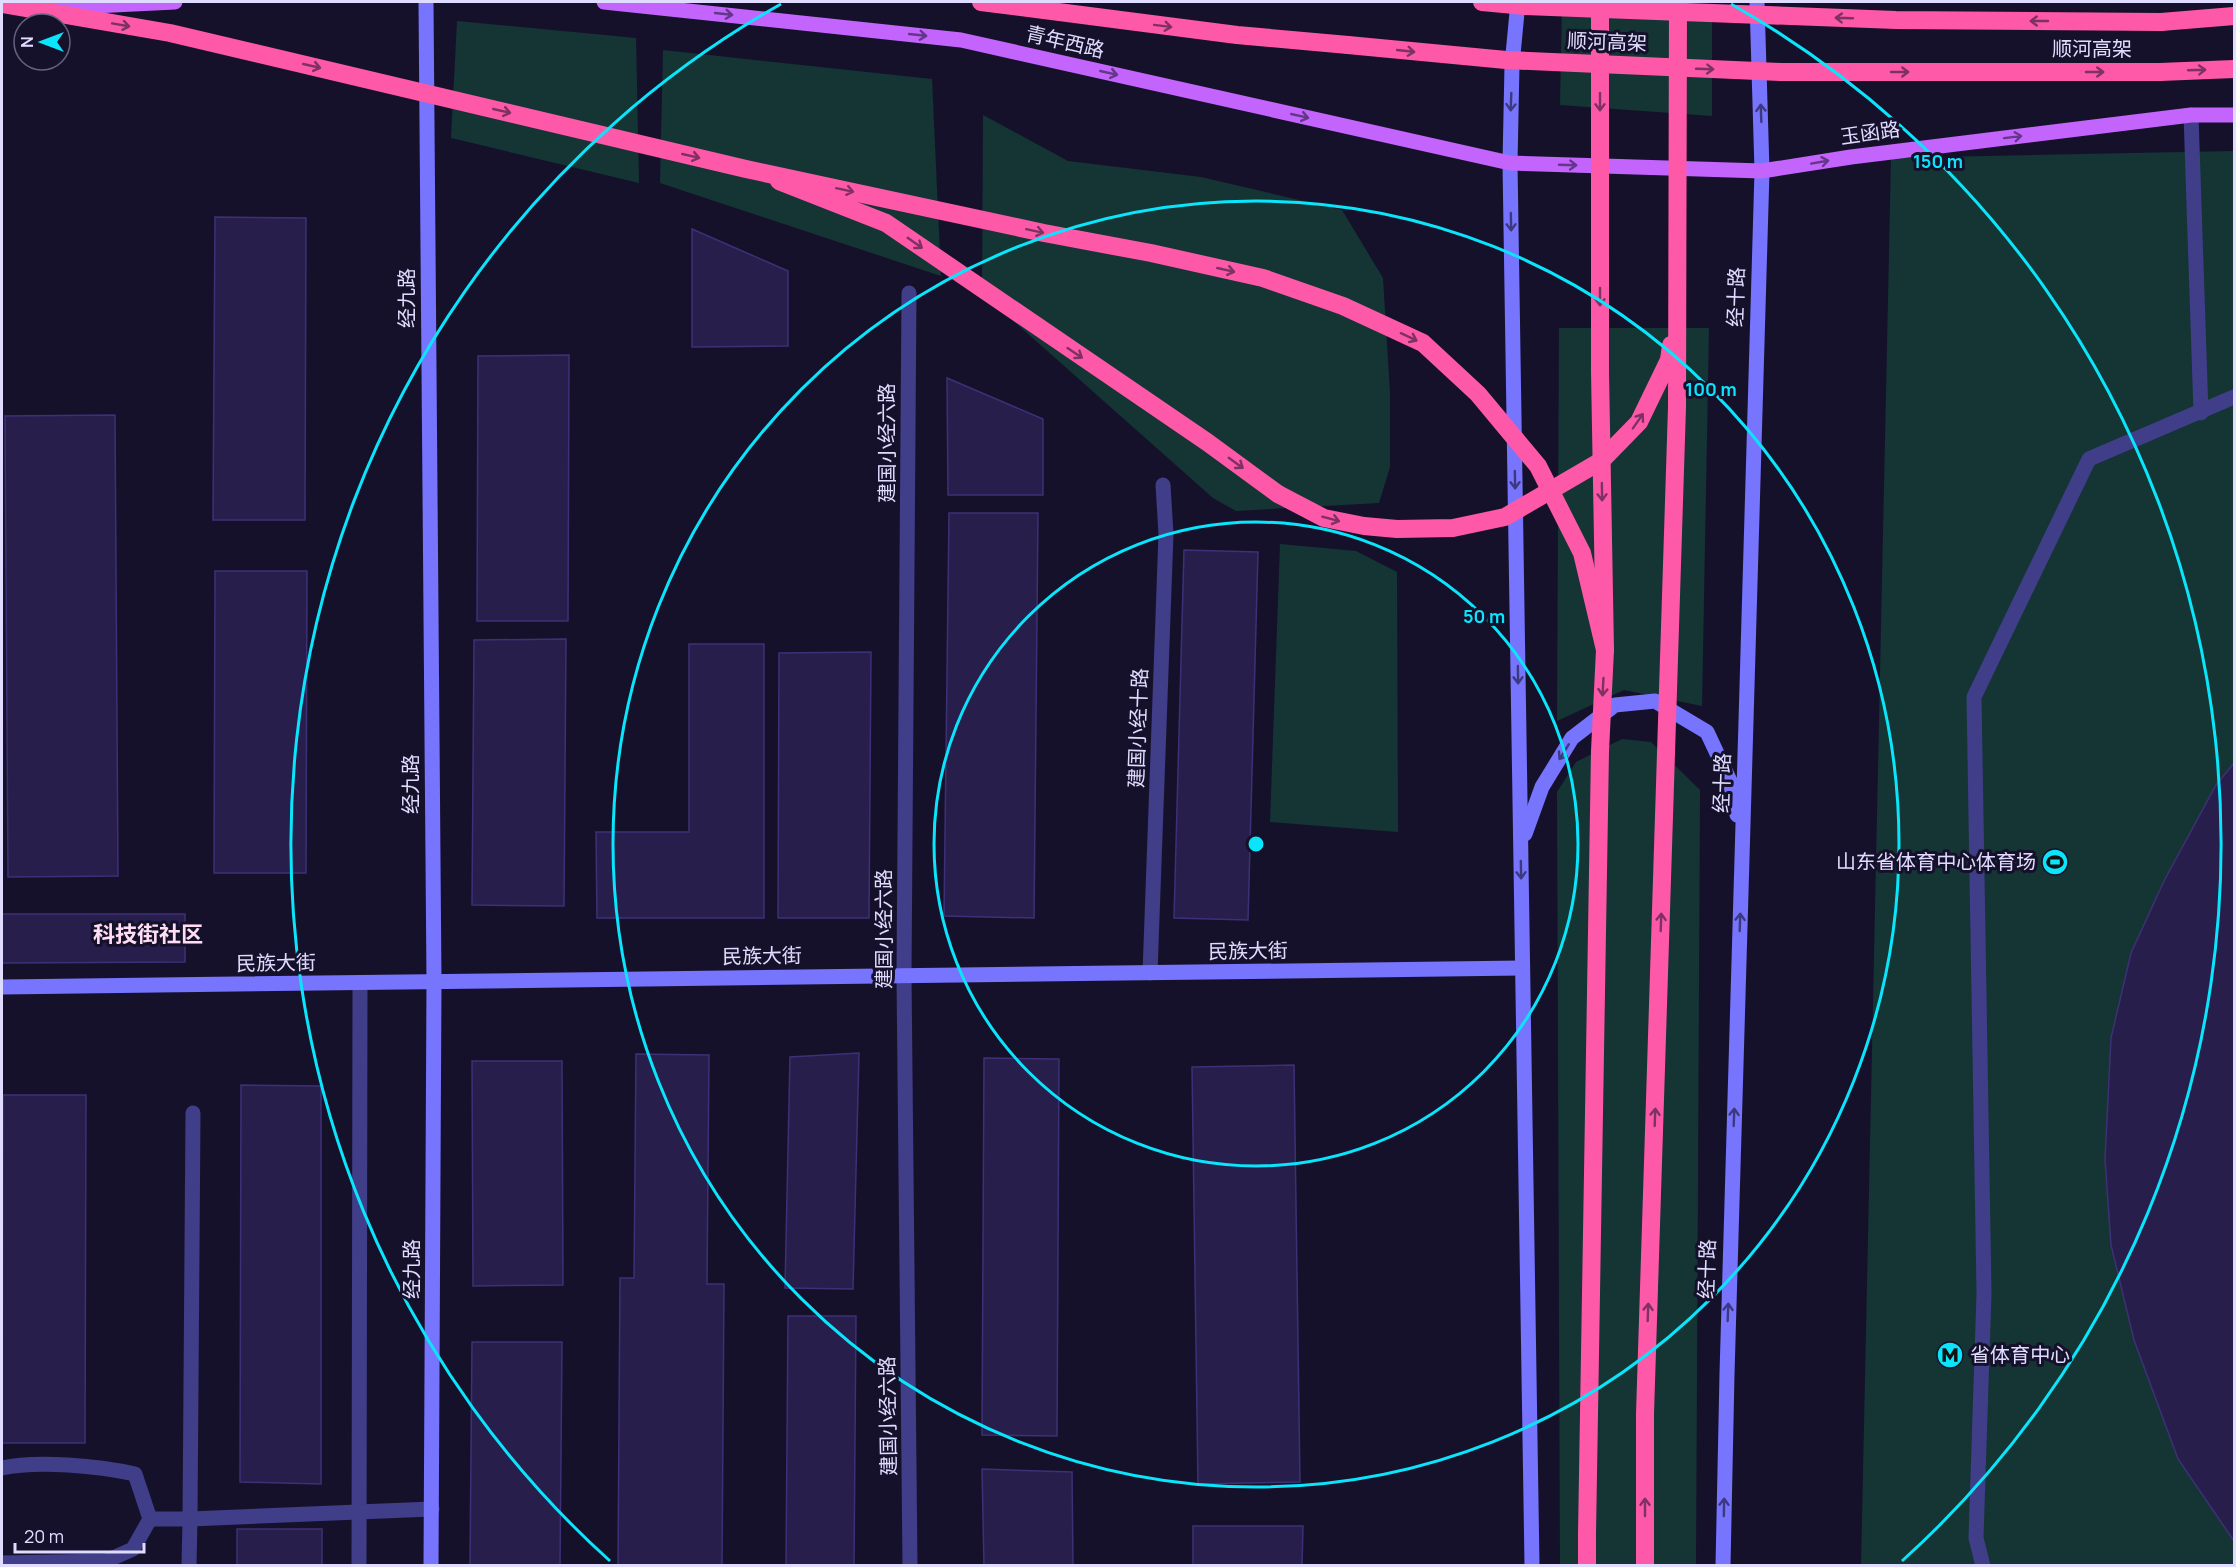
<svg xmlns="http://www.w3.org/2000/svg" width="2236" height="1567" font-family="Manrope,'Noto Sans SC',sans-serif">
  <style>
    .green { fill: #143534 }
    .building { fill: #271e4c; stroke: #3e3077; stroke-width: 1.5 }
    .lines { fill: none; stroke-linecap: round; stroke-linejoin: round }
    .lane { stroke: #403d89; stroke-width: 15 }
    .street { stroke: #403d89; stroke-width: 15 }
    .secondary { stroke: #7774fd; stroke-width: 15 }
    .primary { stroke: #c365fd; stroke-width: 15 }
    .highway { stroke: #fd59a8; stroke-width: 18 }
    .highway-bridge { stroke: #fd59a8; stroke-width: 18 }
    .oneway { stroke: #64378a }
    .oneway2 { stroke: #7e3163 }
    .oneway3 { stroke: #3d397f }
    .ring { fill: none; stroke: #0be5fc; stroke-width: 3 }
    .labels { text-anchor: middle; stroke-width: 6; stroke-linejoin: round; paint-order: stroke }
    .street-label { font-size: 20px; fill: #e0dcff; stroke: #16112b }
    .poi-label { font-size: 20px; fill: #e0dcff; stroke: #16112b; text-anchor: end }
    .quarter-label { font-size: 22px; font-weight: bold; fill: #ffdef3; stroke: #16112b }
    .centre { fill: #0be5fc; stroke: #16112b; stroke-width: 3 }
    .ring-label { font-size: 18px; text-anchor: middle; font-weight: bold; fill: #0be5fc; stroke: #16112b; stroke-width: 6; stroke-linejoin: round; paint-order: stroke }
  </style>
  <rect width="100%" height="100%" fill="#16112b"/>
  <g class="green">
    <polygon points="1562,5 1712,12 1712,116 1560,105"/>
    <polygon points="457,21 636,38 639,183 451,138"/>
    <polygon points="663,50 932,79 941,276 660,183"/>
    <polygon points="983,115 1068,161 1201,177 1342,210 1383,278 1390,393 1390,467 1379,503 1236,511 1213,498 982,293"/>
    <polygon points="2234,151 2234,1565 1861,1566 1891,158"/>
    <polygon points="1559,328 1709,328 1702,706 1624,690 1557,721"/>
    <polygon points="1280,544 1356,551 1397,572 1398,832 1270,822"/>
    <polygon points="1622,739 1651,742 1700,790 1696,1565 1560,1565 1557,792 1576,762"/>
  </g>
  <g class="building">
    <polygon points="215,217 306,218 305,520 213,520"/>
    <polygon points="692,229 788,271 788,346 692,347"/>
    <polygon points="569,355 568,621 477,621 478,356"/>
    <polygon points="947,378 1043,419 1043,495 948,495"/>
    <polygon points="115,415 118,876 8,877 5,416"/>
    <polygon points="949,513 1038,513 1034,918 944,916"/>
    <polygon points="1184,550 1258,552 1248,920 1174,918"/>
    <polygon points="215,571 307,571 306,873 214,873"/>
    <polygon points="566,639 564,906 472,905 474,640"/>
    <polygon points="689,644 764,644 764,918 597,918 596,832 689,832"/>
    <polygon points="871,652 869,918 778,918 779,653"/>
    <polygon points="2234,763 2234,1541 2178,1459 2134,1340 2111,1245 2105,1159 2111,1038 2131,953 2164,881 2216,785"/>
    <polygon points="2,914 185,914 185,962 2,963"/>
    <polygon points="859,1053 853,1289 785,1288 790,1057"/>
    <polygon points="636,1054 709,1055 707,1284 724,1284 722,1566 618,1566 620,1278 634,1278"/>
    <polygon points="984,1058 1059,1059 1057,1436 982,1435"/>
    <polygon points="472,1061 562,1061 563,1285 473,1286"/>
    <polygon points="1294,1065 1300,1482 1198,1484 1192,1067"/>
    <polygon points="241,1085 321,1086 321,1484 240,1482"/>
    <polygon points="3,1095 86,1095 85,1443 2,1443"/>
    <polygon points="788,1316 856,1316 854,1566 786,1566"/>
    <polygon points="472,1342 562,1342 560,1566 470,1566"/>
    <polygon points="982,1469 1072,1472 1073,1566 984,1566"/>
    <polygon points="1193,1526 1303,1526 1302,1566 1193,1566"/>
    <rect x="237" y="1529" width="85" height="37"/>
  </g>
  <g class="lines">
    <g class="lane">
      <polyline points="2191,115 2201,413"/>
      <path d="M2 1468C37 1460 99 1466 135 1474L150 1519 133 1549 106 1561 2 1563"/>
      <polyline points="150,1519 190,1519"/>
      <polyline points="359,1566 360,983"/>
      <polyline points="1983,1566 1976,1538 1984,1293 1974,697 2089,459 2234,397"/>
    </g>
    <g class="street">
      <polyline points="909,293 904,975 910,1566"/>
      <polyline points="1150,973 1166,534 1163,485"/>
      <polyline points="193,1113 190,1519 432,1509"/>
      <polyline points="189,1566 190,1519"/>
    </g>
    <g class="secondary">
      <polyline points="426,2 434,981 431,1566"/>
      <polyline points="1518,2 1512,65 1510,163 1532,1566"/>
      <polyline points="1525,834 1542,787 1572,738 1615,705 1655,701 1707,732 1730,781 1737,815"/>
      <polyline points="2,987 1522,968"/>
      <polyline points="1723,1566 1727,1374 1762,171 1757,2"/>
    </g>
    <g class="primary">
      <polyline points="604,2 961,40 1510,163 1762,171 1851,157 2191,115 2234,115"/>
      <polyline points="52,8 175,2"/>
    </g>
    <g class="highway">
      <polyline points="981,2 1237,35 1348,45"/>
      <polyline points="2161,22 2234,16"/>
      <polyline points="2160,72 2234,69"/>
      <polyline points="779,181 886,223 1207,442 1278,494"/>
      <polyline points="1587,1566 1587,1534"/>
    </g>
    <g class="highway-bridge">
      <polyline points="1482,2 1525,6 1896,20 2161,22"/>
      <polyline points="2,4 170,33 746,169 1044,233 1151,253 1263,278 1343,306 1423,343 1478,394 1538,466 1582,553 1605,650"/>
      <polyline points="1348,45 1506,60 1781,72 2160,72"/>
      <polyline points="1278,494 1324,518 1364,526 1397,529 1453,528 1505,517 1601,461 1639,422 1669,360 1671,345"/>
      <polyline points="1587,1534 1600,751 1605,650 1600,372 1600,2"/>
      <polyline points="1645,1566 1645,1414 1677,407 1678,2"/>
    </g>
  </g>
  <defs><path id="oneway-shaft" d="M-6 0H5M1.5-3L5.5 0L1.5 3" fill="none" stroke-width="1.6" stroke-linecap="round" stroke-linejoin="round" transform="scale(1.5)"/></defs>
  <g class="oneway">
    <use href="#oneway-shaft" transform="translate(724 14) rotate(6)"/>
    <use href="#oneway-shaft" transform="translate(918 35) rotate(6)"/>
    <use href="#oneway-shaft" transform="translate(1109 73) rotate(13)"/>
    <use href="#oneway-shaft" transform="translate(1300 116) rotate(13)"/>
    <use href="#oneway-shaft" transform="translate(2013 137) rotate(-7)"/>
    <use href="#oneway-shaft" transform="translate(1820 162) rotate(-10)"/>
    <use href="#oneway-shaft" transform="translate(1568 165) rotate(2)"/>
  </g>
  <g class="oneway2">
    <use href="#oneway-shaft" transform="translate(1844 18) rotate(-178)"/>
    <use href="#oneway-shaft" transform="translate(2039 21) rotate(-180)"/>
    <use href="#oneway-shaft" transform="translate(121 25) rotate(10)"/>
    <use href="#oneway-shaft" transform="translate(1163 26) rotate(7)"/>
    <use href="#oneway-shaft" transform="translate(1406 51) rotate(6)"/>
    <use href="#oneway-shaft" transform="translate(312 66) rotate(13)"/>
    <use href="#oneway-shaft" transform="translate(1705 69) rotate(2)"/>
    <use href="#oneway-shaft" transform="translate(2197 70) rotate(-2)"/>
    <use href="#oneway-shaft" transform="translate(1900 72)"/>
    <use href="#oneway-shaft" transform="translate(2095 72)"/>
    <use href="#oneway-shaft" transform="translate(1600 102) rotate(90)"/>
    <use href="#oneway-shaft" transform="translate(502 111) rotate(13)"/>
    <use href="#oneway-shaft" transform="translate(691 156) rotate(13)"/>
    <use href="#oneway-shaft" transform="translate(845 190) rotate(12)"/>
    <use href="#oneway-shaft" transform="translate(1035 231) rotate(12)"/>
    <use href="#oneway-shaft" transform="translate(915 243) rotate(35)"/>
    <use href="#oneway-shaft" transform="translate(1226 270) rotate(13)"/>
    <use href="#oneway-shaft" transform="translate(1600 297) rotate(90)"/>
    <use href="#oneway-shaft" transform="translate(1409 337) rotate(25)"/>
    <use href="#oneway-shaft" transform="translate(1075 353) rotate(34)"/>
    <use href="#oneway-shaft" transform="translate(1638 421) rotate(-55)"/>
    <use href="#oneway-shaft" transform="translate(1236 463) rotate(36)"/>
    <use href="#oneway-shaft" transform="translate(1602 492) rotate(89)"/>
    <use href="#oneway-shaft" transform="translate(1331 519) rotate(15)"/>
    <use href="#oneway-shaft" transform="translate(1603 687) rotate(93)"/>
    <use href="#oneway-shaft" transform="translate(1661 922) rotate(-88)"/>
    <use href="#oneway-shaft" transform="translate(1655 1117) rotate(-88)"/>
    <use href="#oneway-shaft" transform="translate(1648 1312) rotate(-88)"/>
    <use href="#oneway-shaft" transform="translate(1645 1507) rotate(-90)"/>
  </g>
  <g class="oneway3">
    <use href="#oneway-shaft" transform="translate(1511 102) rotate(92)"/>
    <use href="#oneway-shaft" transform="translate(1761 113) rotate(-92)"/>
    <use href="#oneway-shaft" transform="translate(1511 222) rotate(89)"/>
    <use href="#oneway-shaft" transform="translate(1515 480) rotate(89)"/>
    <use href="#oneway-shaft" transform="translate(1518 675) rotate(89)"/>
    <use href="#oneway-shaft" transform="translate(1564 752) rotate(122)"/>
    <use href="#oneway-shaft" transform="translate(1521 870) rotate(89)"/>
    <use href="#oneway-shaft" transform="translate(1740 922) rotate(-88)"/>
    <use href="#oneway-shaft" transform="translate(1734 1117) rotate(-88)"/>
    <use href="#oneway-shaft" transform="translate(1728 1312) rotate(-88)"/>
    <use href="#oneway-shaft" transform="translate(1724 1507) rotate(-89)"/>
  </g>
  <g class="ring">
    <circle cx="1256" cy="844" r="322"/>
    <circle cx="1256" cy="844" r="643"/>
    <path d="M610 1561A965 965 0 0 1 781 4M1731 4A965 965 0 0 1 1902 1561"/>
  </g>
  <defs>
    <symbol id="stadium-disc" viewBox="-11 -11 22 22"><circle r="9.5" fill="#0be5fc" stroke="#16112b"/><path d="M0-5a6.5 5 0 1 0 0 10a6.5 5 0 1 0 0-10ZM-3.5-1.8h7v3.6h-7Z" fill="#111"/></symbol>
    <symbol id="metro-disc" viewBox="-11 -11 22 22"><circle r="9.5" fill="#0be5fc" stroke="#16112b"/><path d="M-5.5 5V-5H-3L0 0L3-5H5.5V5H3V-.5L0 4L-3-.5V5Z" fill="#111"/></symbol>
  </defs>
  <g fill-rule="evenodd">
    <use href="#stadium-disc" x="2040" y="847" width="30" height="30"/>
    <use href="#metro-disc" x="1935" y="1340" width="30" height="30"/>
  </g>
  <g class="labels">
    <g class="street-label">
      <text transform="translate(1065 42) rotate(13)" y="7">青年西路</text>
      <text transform="translate(1607 42) rotate(2)" y="7">顺河高架</text>
      <text x="2092" y="56">顺河高架</text>
      <text transform="translate(1870 133) rotate(-8)" y="7">玉函路</text>
      <text transform="translate(1736 297) rotate(-88)" y="7">经十路</text>
      <text transform="translate(407 298) rotate(-90)" y="7">经九路</text>
      <text transform="translate(887 443) rotate(-90)" y="7">建国小经六路</text>
      <text transform="translate(1138 728) rotate(-88)" y="7">建国小经十路</text>
      <text transform="translate(1722 783) rotate(-88)" y="7">经十路</text>
      <text transform="translate(411 784) rotate(-90)" y="7">经九路</text>
      <text transform="translate(884 929) rotate(-90)" y="7">建国小经六路</text>
      <text transform="translate(1248 951) rotate(-1)" y="7">民族大街</text>
      <text transform="translate(762 956) rotate(-1)" y="7">民族大街</text>
      <text transform="translate(276 963) rotate(-1)" y="7">民族大街</text>
      <text transform="translate(412 1269) rotate(-90)" y="7">经九路</text>
      <text transform="translate(1707 1269) rotate(-88)" y="7">经十路</text>
      <text transform="translate(888 1416) rotate(-91)" y="7">建国小经六路</text>
    </g>
    <g class="poi-label">
      <text x="2036" y="869">山东省体育中心体育场</text>
      <text x="1970" y="1362" text-anchor="start">省体育中心</text>
    </g>
    <g class="quarter-label">
      <text x="148" y="942">科技街社区</text>
    </g>
  </g>
  <circle cx="1256" cy="844" r="9" class="centre"/>
  <g class="ring-label">
    <text x="1938" y="168">150 m</text>
    <text x="1711" y="396">100 m</text>
    <text x="1484" y="623">50 m</text>
  </g>
  <rect width="2236" height="1567" fill="none" stroke="#e0dcff" stroke-width="6"/>
  <g transform="translate(42 42) rotate(270)"><circle r="28" fill="#16112b" stroke="#676280" stroke-width="1.5"/>
  <path d="M0-4.5L10 22L0 15L-10 22Z" fill="#0be5fc"/>
  <text y="-9" font-size="16" font-weight="bold" text-anchor="middle" fill="#e0dcff">N</text>
  </g>
  <path d="M15 1543v9h129v-9" fill="none" stroke="#e0dcff" stroke-width="3"/>
  <text x="24" y="1543" font-size="18" fill="#e0dcff" stroke="#16112b" stroke-width="4.5" paint-order="stroke">20 m</text>
</svg>
